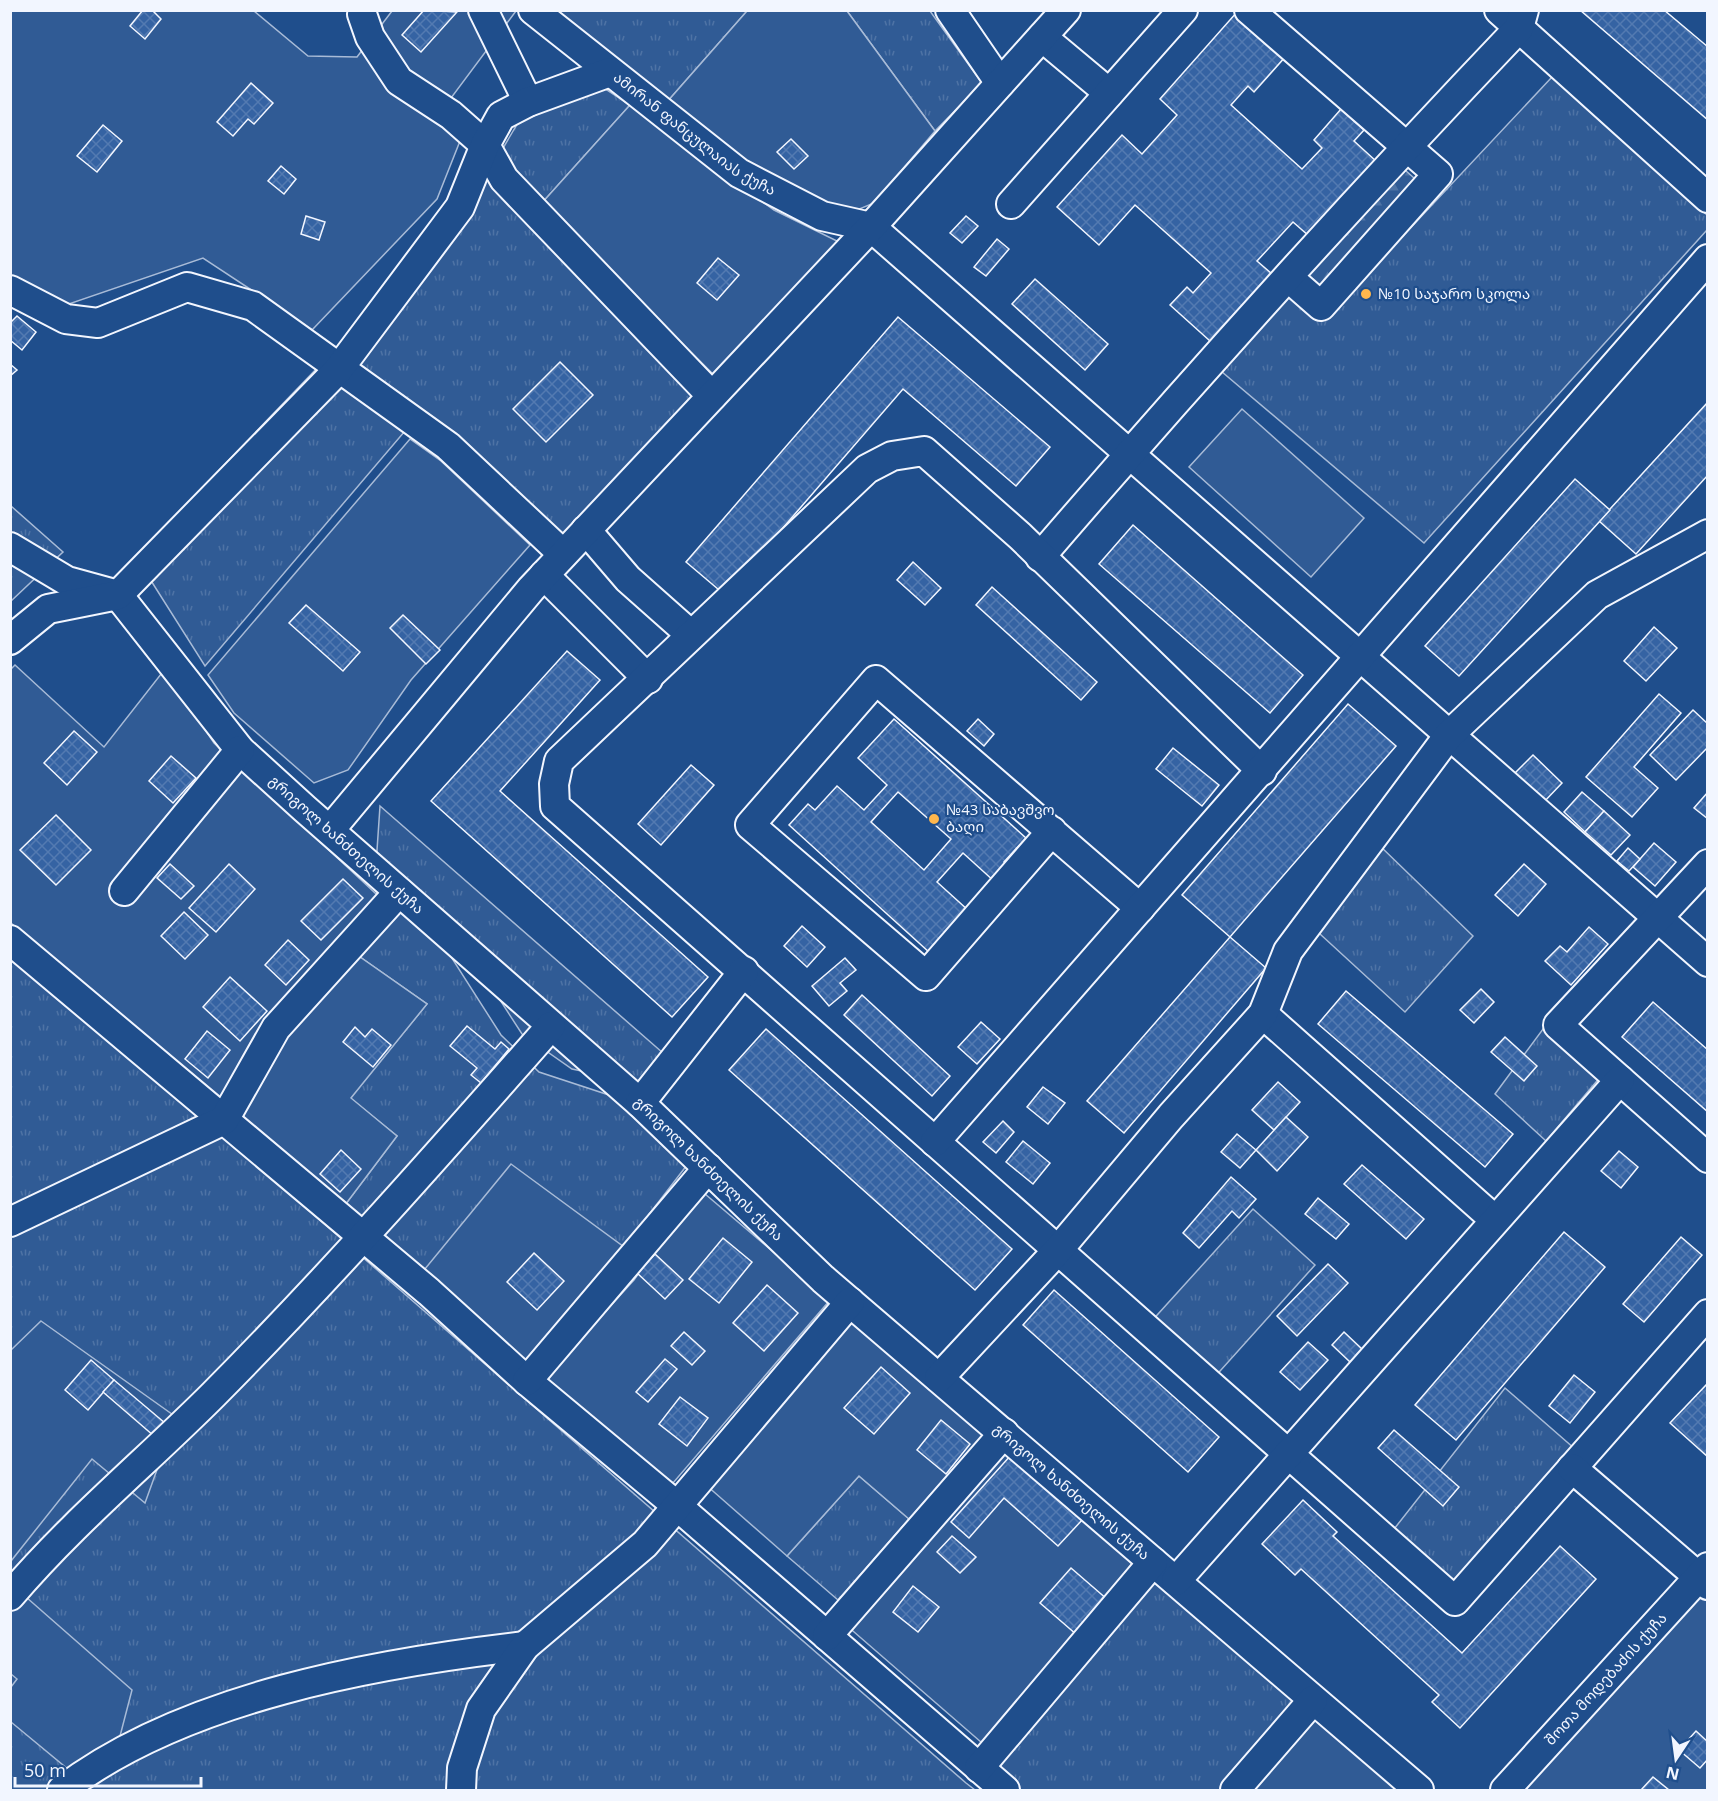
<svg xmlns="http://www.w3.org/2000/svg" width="1718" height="1801" font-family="'Open Sans','Noto Sans Georgian',sans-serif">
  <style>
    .grass { fill: url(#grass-tufts); stroke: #a8bbd7; stroke-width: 1.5 }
    .forest { fill: url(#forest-firs); stroke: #a8bbd7; stroke-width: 1.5 }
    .garden { fill: #305b95; stroke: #a8bbd7; stroke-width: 1.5 }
    .building { fill: url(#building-cross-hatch); stroke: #f2f6ff; stroke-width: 1.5; fill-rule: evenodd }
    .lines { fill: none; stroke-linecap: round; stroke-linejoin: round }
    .minor-casing { stroke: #f2f6ff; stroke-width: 32 }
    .minor { stroke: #1f4e8c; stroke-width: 28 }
    .poi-dot { fill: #ffb74d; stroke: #1f4e8c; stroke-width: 2 }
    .labels { text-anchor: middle; stroke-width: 4.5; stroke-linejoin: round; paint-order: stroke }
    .street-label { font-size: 15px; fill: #f2f6ff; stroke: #1f4e8c }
    .poi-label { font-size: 15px; fill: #f2f6ff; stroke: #1f4e8c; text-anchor: start }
  </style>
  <defs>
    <pattern id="grass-tufts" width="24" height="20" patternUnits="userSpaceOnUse" patternTransform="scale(1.5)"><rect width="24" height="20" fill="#305b95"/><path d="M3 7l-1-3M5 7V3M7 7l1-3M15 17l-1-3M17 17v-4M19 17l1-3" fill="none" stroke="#4e73a5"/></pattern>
    <pattern id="forest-firs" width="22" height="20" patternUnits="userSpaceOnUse" patternTransform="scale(1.5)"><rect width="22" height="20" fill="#305b95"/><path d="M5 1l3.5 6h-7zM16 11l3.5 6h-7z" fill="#4e73a5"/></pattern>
    <pattern id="building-cross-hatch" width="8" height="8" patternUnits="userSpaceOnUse" patternTransform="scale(1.5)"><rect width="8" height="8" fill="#3563a3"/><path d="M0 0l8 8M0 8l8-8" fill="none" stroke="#537ab1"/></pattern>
  </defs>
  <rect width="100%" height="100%" fill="#1f4e8c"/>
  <g class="grass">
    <polygon points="557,11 747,11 667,102"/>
    <polygon points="847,11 930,11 982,83 935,131"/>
    <polygon points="1552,77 1707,215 1707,230 1424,543 1215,366 1292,289 1326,318"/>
    <polygon points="601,86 630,105 541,204 499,155 523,114"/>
    <polygon points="484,160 695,398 558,541 416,418 205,666 136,557 461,218"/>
    <polygon points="11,506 63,552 11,601"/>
    <polygon points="380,806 663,1053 639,1083 572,1069 522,1034 454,929 376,865"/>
    <polygon points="1379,845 1473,936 1405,1012 1308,923"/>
    <polygon points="389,906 434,930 501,1035 539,1072 621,1099 687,1165 624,1247 420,1275 342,1209 397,1136 350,1098 427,1004 343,945"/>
    <polygon points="10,950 966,1783 975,1790 11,1790"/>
    <polygon points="1546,1025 1602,1075 1546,1141 1495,1094"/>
    <polygon points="1253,1209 1315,1265 1212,1380 1149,1324"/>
    <polygon points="1505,1388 1575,1449 1453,1589 1387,1538"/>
    <polygon points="859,1476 909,1519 838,1600 787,1556"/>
    <polygon points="1153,1568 1307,1699 1228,1790 1016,1790 987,1765"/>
  </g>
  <polygon class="forest" points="1396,162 1423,186 1325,298 1297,274"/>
  <g class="garden">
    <polygon points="10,11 254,11 308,56 357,57 392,11 516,11 442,110 460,141 437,199 312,330 203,258 66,305 11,276"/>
    <polygon points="747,11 847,11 935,131 874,203 845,215 750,165 667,102"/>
    <polygon points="630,105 774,210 839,242 716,377 541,204"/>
    <polygon points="1242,409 1364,518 1311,577 1189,467"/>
    <polygon points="410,439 441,461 530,545 411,680 348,770 314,783 234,713 208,675"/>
    <polygon points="15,665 104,747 165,669 214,743 389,906 343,945 427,1004 351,1098 397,1136 342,1209 11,923 10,670"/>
    <polygon points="511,1164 624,1247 539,1378 420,1275"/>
    <polygon points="698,1188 830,1300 673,1483 540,1383 634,1280"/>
    <polygon points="844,1310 985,1433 909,1519 859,1476 787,1556 706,1485"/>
    <polygon points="41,1321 176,1417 145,1503 92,1459 11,1561 11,1350"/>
    <polygon points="1002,1446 1142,1567 989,1749 846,1625"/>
    <polygon points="1685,1579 1707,1600 1707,1790 1489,1790"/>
    <polygon points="10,1583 132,1690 113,1763 80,1779 11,1722 11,1687 17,1679 11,1674"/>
    <polygon points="1322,1704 1424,1790 1247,1790"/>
  </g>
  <g class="building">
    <polygon points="143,10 152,10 161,19 145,39 130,26"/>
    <polygon points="424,10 457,12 421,52 402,35"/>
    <polygon points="1580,10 1664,10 1708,47 1708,120"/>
    <polygon points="1237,12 1286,56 1254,92 1248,86 1231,105 1302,169 1322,148 1314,140 1341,109 1364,130 1354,141 1377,162 1309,236 1293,222 1257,261 1272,274 1210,341 1170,305 1187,287 1193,293 1211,273 1135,205 1099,245 1057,207 1122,135 1142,154 1177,115 1160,99"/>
    <polygon points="251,83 273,103 254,124 248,119 233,136 217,122"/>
    <polygon points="103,125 122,141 97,172 77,156"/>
    <polygon points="791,139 808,156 794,169 777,152"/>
    <polygon points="281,166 296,179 284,194 268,181"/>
    <polygon points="306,216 325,222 319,240 301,234"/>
    <polygon points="966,216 978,226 962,243 950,233"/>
    <polygon points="997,239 1009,249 986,276 974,267"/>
    <polygon points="718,258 739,275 717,300 697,283"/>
    <polygon points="1035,279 1108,344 1085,370 1012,304"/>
    <polygon points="17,316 36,332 22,350 10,340 10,323"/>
    <polygon points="898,317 1050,447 1016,486 903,389 725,595 686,562"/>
    <polygon points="560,362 593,395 546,442 513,409"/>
    <polygon points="10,364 17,370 10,376"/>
    <polygon points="1708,402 1708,475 1636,554 1599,521"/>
    <polygon points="1575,479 1610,510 1459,676 1425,646"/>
    <polygon points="1133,525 1303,675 1270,713 1099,564"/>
    <polygon points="913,562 941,588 925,605 897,580"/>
    <polygon points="992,587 1097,682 1081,700 976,605"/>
    <polygon points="306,605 360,652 343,671 289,623"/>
    <polygon points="403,615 440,650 426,664 390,628"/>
    <polygon points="1654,627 1677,648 1646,681 1624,661"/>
    <polygon points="567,651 600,680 500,791 708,977 672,1017 431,801"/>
    <polygon points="1659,694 1681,713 1634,767 1658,788 1632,817 1586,777"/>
    <polygon points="1348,704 1396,746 1230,937 1182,895"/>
    <polygon points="1693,710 1708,724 1708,747 1676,780 1650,755"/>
    <path d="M894 719 1026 838 1004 862 1009 867 995 882 963 853 937 882 969 911 930 953 789 825 808 804 815 810 837 786 864 810 887 785 858 758ZM898 792 951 839 924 870 871 822Z"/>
    <polygon points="978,719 994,734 984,746 967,731"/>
    <polygon points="74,731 97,752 67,785 44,763"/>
    <polygon points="1173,748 1219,785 1202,806 1156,769"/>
    <polygon points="1533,755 1562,783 1543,803 1514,774"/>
    <polygon points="171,756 196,778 173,803 149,781"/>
    <polygon points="691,765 714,785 661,845 638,824"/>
    <polygon points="1582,792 1604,811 1585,832 1564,812"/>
    <polygon points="1708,792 1708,819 1694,808"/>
    <polygon points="1604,811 1630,835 1611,855 1585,832"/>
    <polygon points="56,815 91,850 56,885 20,850"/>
    <polygon points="1654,843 1676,862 1655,886 1633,867"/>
    <polygon points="1628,848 1640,859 1629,871 1617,861"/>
    <polygon points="170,864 194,886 181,899 157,878"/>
    <polygon points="229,864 255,889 216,932 189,908"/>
    <polygon points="1524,864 1546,884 1518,916 1495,895"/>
    <polygon points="343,879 363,898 321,940 301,921"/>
    <polygon points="184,912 208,935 185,959 161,936"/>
    <polygon points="802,926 825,947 807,967 784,946"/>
    <polygon points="1589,927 1608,944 1571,985 1545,961 1560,946 1567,952"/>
    <polygon points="1230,937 1266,968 1124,1133 1087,1101"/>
    <polygon points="288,940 309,960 286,985 265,965"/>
    <polygon points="845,958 856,970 840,983 847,991 829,1006 812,986"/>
    <polygon points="230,977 267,1011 240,1041 203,1007"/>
    <polygon points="1481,989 1494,1002 1474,1023 1460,1010"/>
    <polygon points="1346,991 1513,1134 1485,1167 1318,1024"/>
    <polygon points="862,995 950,1076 932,1096 844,1015"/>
    <polygon points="1653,1002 1708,1050 1708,1112 1622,1037"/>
    <polygon points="981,1022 1000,1039 977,1064 958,1047"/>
    <polygon points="467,1026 495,1049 501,1042 509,1049 481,1083 471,1075 477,1068 450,1046"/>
    <polygon points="355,1027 365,1037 372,1029 391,1045 373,1067 343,1042"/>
    <polygon points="766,1029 1012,1249 975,1290 729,1070"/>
    <polygon points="207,1031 230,1050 208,1078 185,1059"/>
    <polygon points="1505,1037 1537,1066 1524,1081 1491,1052"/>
    <polygon points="1278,1082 1300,1102 1274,1130 1252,1110"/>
    <polygon points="1043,1087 1065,1103 1048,1124 1027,1107"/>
    <polygon points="1286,1117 1308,1137 1277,1171 1256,1150"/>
    <polygon points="1003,1121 1014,1132 996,1153 983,1142"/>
    <polygon points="1237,1134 1256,1150 1240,1168 1221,1152"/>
    <polygon points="1023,1141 1050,1163 1033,1184 1006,1162"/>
    <polygon points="341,1150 361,1169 340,1192 320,1174"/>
    <polygon points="1619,1151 1638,1167 1621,1188 1601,1171"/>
    <polygon points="1362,1165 1424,1219 1406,1239 1344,1184"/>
    <polygon points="1231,1177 1256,1199 1239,1218 1232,1211 1199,1248 1183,1233"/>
    <polygon points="1318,1198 1349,1224 1336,1239 1305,1214"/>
    <polygon points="1564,1232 1605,1267 1456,1440 1415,1405"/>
    <polygon points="1681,1237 1702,1255 1644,1322 1623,1304"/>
    <polygon points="723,1238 752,1262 719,1303 689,1279"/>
    <polygon points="534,1253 564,1281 537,1310 507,1282"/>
    <polygon points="655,1254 683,1280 665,1299 637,1273"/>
    <polygon points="1328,1264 1348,1283 1297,1336 1277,1316"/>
    <polygon points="767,1285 798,1313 764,1351 733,1323"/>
    <polygon points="1054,1290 1219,1437 1188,1472 1023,1325"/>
    <polygon points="684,1332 705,1351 692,1365 671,1346"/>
    <polygon points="1344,1332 1362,1349 1350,1362 1332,1345"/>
    <polygon points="1308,1342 1328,1360 1300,1390 1280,1372"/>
    <polygon points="665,1359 677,1369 648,1402 636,1392"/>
    <polygon points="91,1360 114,1380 88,1410 65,1390"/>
    <polygon points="881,1367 910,1393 874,1434 844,1408"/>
    <polygon points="1574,1375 1595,1392 1570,1423 1549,1406"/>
    <polygon points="114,1380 165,1423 154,1436 103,1392"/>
    <polygon points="1708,1383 1708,1457 1670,1423"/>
    <polygon points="680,1397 708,1418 687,1446 659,1424"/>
    <polygon points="941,1420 970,1444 946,1474 917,1450"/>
    <polygon points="1394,1430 1459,1487 1443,1506 1378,1448"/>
    <polygon points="1011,1455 1083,1519 1058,1546 1004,1498 969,1538 951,1522"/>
    <polygon points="1303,1500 1337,1532 1333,1536 1462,1653 1560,1546 1596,1579 1460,1728 1432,1702 1439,1695 1301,1569 1295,1575 1262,1544"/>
    <polygon points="952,1536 976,1557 960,1573 937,1552"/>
    <polygon points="1071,1568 1108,1600 1077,1635 1040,1603"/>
    <polygon points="913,1586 939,1607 918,1632 893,1612"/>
    <polygon points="1696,1731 1708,1742 1708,1759 1700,1768 1679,1750"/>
    <polygon points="1653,1777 1669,1790 1641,1790"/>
  </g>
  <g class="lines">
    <defs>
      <g id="minor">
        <polyline points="483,10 528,102"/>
        <path id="s1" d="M533 10 739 173 822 216 871 227 1708 962"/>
        <polyline points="950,10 1000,83"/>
        <polyline points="1249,10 1438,174 1321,306 1289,278"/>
        <polyline points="1499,10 1708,198"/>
        <polyline points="362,14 370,37 399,81 451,115 485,145 504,179 712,396"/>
        <polyline points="1042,37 1109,93"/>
        <polyline points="1011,204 1183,10"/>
        <polyline points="10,290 66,319 98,323 187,287 253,306 448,446 563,554"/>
        <polyline points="586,530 628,579 690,634"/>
        <path id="s2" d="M10 547 67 581 118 595 240 750 305 809 640 1103 823 1279 1419 1790"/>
        <path d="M1040 557C1195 377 1355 200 1519 28L1524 10"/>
        <polyline points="544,575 648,679"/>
        <polyline points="10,640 48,609 118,595 338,370 460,207 485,145 501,116 528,102 610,72"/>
        <polyline points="1262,771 1020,536 924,451 892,456 867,469 559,761 554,784 555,806 1455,1601 1708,1314"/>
        <polyline points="330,830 531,589 871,227 1066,10"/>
        <polyline points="1052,831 926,976 750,825 876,680 1140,908"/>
        <polyline points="1708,864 1558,1025 1708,1158"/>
        <polyline points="124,891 240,750"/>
        <polyline points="10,940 429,1292 527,1381 676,1505 1005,1790"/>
        <polyline points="1263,1014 1495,1220"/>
        <polyline points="640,1103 744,971"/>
        <polyline points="935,1142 1708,259"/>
        <polyline points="10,1222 224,1120 276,1028 399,892"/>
        <polyline points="939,1378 1059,1249 1171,1116 1263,1014 1288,951 1449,735 1597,595 1708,534"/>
        <polyline points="527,1381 708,1168"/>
        <polyline points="1572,1468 1708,1585"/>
        <polyline points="1176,1581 1620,1080"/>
        <path d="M10 1596C72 1523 146 1462 213 1395 331 1276 441 1151 551 1026"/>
        <polyline points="827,1636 1004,1433"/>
        <polyline points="979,1768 1153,1562"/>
        <path d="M62 1790C184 1697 376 1663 525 1646"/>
        <polyline points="461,1790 462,1768 481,1709 525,1646 645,1544 850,1302"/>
        <polyline points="1235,1790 1313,1700"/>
        <path id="s3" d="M1505 1790 1708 1567"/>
      </g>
    </defs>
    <use href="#minor" class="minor-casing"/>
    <use href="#minor" class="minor"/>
  </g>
  <g class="poi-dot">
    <circle cx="1366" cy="294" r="6"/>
    <circle cx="934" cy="819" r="6"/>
  </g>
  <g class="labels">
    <g class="street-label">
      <text dy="5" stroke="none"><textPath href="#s1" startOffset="204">ამირან ფანცულაიას ქუჩა</textPath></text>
      <text dy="5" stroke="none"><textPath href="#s2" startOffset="459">გრიგოლ ხანძთელის ქუჩა</textPath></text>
      <text dy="5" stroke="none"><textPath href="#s2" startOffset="945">გრიგოლ ხანძთელის ქუჩა</textPath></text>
      <text dy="5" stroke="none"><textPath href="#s2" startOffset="1431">გრიგოლ ხანძთელის ქუჩა</textPath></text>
      <text dy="5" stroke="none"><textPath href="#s3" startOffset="150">შოთა მოდებაძის ქუჩა</textPath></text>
    </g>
    <g class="poi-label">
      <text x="1378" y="299">№10 საჯარო სკოლა</text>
      <text x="946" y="815">№43 საბავშვო<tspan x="946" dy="17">ბაღი</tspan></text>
    </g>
  </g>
  <rect width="1718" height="1801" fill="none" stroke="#f2f6ff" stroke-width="24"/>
  <g transform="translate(1676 1759) rotate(193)" stroke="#1f4e8c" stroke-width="4.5" paint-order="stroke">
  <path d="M0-4.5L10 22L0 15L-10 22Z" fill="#f2f6ff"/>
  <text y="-9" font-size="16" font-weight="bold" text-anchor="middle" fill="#f2f6ff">N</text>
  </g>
  <path d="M15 1777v9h186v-9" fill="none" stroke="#f2f6ff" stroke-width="3"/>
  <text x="24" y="1777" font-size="18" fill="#f2f6ff" stroke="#1f4e8c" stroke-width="4.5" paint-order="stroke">50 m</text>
</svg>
